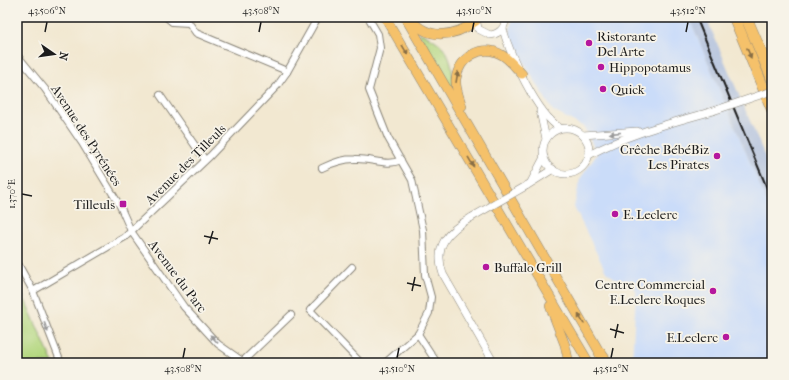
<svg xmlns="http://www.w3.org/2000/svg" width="789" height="380" font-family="'IM FELL French Canon',serif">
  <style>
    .built { fill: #cadcf9 }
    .industrial { fill: #b7c5de }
    .green { fill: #b3d77f; stroke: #687a4e }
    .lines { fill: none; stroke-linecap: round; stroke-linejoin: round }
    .minor-casing { stroke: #878276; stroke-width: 8 }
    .tertiary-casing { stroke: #878276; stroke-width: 8 }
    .primary-casing { stroke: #878276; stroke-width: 10 }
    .motorway-casing { stroke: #878276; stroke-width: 12 }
    .minor { stroke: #fff; stroke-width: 6 }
    .tertiary { stroke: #fff; stroke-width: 7 }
    .primary { stroke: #f5c16b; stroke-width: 9 }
    .motorway { stroke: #f5c16b; stroke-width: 11 }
    .rail { stroke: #1c1c1c; stroke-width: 2 }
    .tertiary-bridge-casing { stroke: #878276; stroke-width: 8; stroke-linecap: butt }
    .tertiary-bridge { stroke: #fff; stroke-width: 7 }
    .oneway { fill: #886e44 }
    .oneway2 { fill: #999 }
    .ticks { fill: none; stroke: #1c1c1c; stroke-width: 1.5 }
    .poi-dot { fill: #b5179e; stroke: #f7f3e8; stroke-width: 1.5 }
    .labels { text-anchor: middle; stroke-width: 3.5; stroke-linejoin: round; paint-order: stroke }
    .poi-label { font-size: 13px; fill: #1c1c1c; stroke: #f7f3e8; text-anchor: start }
    .street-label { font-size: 13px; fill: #1c1c1c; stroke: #f7f3e8 }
    .neatline { fill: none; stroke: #1c1c1c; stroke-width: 1.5 }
    .ticks-label { font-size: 10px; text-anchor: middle; fill: #1c1c1c }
  </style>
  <rect width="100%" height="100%" fill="#f7f3e8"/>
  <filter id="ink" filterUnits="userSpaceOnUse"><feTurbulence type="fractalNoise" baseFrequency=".025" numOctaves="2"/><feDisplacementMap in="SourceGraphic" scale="8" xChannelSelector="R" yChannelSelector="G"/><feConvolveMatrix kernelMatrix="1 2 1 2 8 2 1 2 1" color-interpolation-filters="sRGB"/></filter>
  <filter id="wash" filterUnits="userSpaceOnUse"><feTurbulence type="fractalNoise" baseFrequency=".012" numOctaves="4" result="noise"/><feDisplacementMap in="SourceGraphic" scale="16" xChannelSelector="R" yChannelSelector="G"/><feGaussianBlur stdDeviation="0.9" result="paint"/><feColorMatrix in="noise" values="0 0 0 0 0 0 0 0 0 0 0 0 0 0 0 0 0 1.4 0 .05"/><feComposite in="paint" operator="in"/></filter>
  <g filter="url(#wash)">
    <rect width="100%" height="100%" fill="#f2e8d1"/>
    <polygon class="built" points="512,17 689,17 772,214 772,363 632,363 636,292 631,284 616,279 606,272 574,207 580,179 597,154 584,127 553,111 509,37"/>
    <polygon class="industrial" points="689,17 706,17 772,173 772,214"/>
    <g class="green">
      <path d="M418 32C452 45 453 61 453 94Z"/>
      <polygon points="17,282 53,363 17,363"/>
    </g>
  </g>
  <g filter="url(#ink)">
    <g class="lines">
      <defs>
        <g id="minor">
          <polyline points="166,17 172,22 189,23 196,33 282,69 287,72"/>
          <polyline points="368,17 378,34 380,48 369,90 388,138 412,180 423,230 425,275 431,297 429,313 418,334 385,363"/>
          <polyline points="17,55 45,89 82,143 120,206 131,231 184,307 218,344 245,363"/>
          <polyline points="160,95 205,160"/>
          <path d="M322 168C332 163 343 159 355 159 371 158 387 167 401 160"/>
          <polyline points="17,262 33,291 61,363"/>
          <polyline points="352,267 310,310 361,363"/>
          <polyline points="33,291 125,237 210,156 277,86 287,72 318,17"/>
          <polyline points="418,334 437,363"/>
          <polyline points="243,361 291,315"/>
        </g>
        <g id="tertiary">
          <path d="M476 17 478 29 490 35C500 34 506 27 505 17"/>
          <path d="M503 29C510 55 537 114 560 128"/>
          <polyline points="540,111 546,139"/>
          <circle cx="566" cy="151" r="23"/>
          <polyline points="583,135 637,131"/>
          <path d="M589 155C627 134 671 123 713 111"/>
          <polyline points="531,182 544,157"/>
          <polyline points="526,186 553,169"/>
          <path d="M472 217C448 231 433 245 443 274L494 363"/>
        </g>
        <g id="primary">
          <polyline points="385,17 589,363"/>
          <polyline points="405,17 603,358"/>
          <path d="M410 18C427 41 455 37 476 21"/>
          <path d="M462 106C459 97 455 88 456 79 459 57 482 43 502 55 509 59 515 67 522 74"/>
          <polyline points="550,306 565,345 569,363"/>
        </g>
        <g id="motorway">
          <polyline points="734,17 772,109"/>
          <polyline points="746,17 772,78"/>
          <polyline points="600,353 607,363"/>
        </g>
      </defs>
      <use href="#minor" class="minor-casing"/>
      <use href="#tertiary" class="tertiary-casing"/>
      <use href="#primary" class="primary-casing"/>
      <use href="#motorway" class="motorway-casing"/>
      <use href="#minor" class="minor"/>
      <use href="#tertiary" class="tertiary"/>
      <use href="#primary" class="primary"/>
      <use href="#motorway" class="motorway"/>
      <polyline class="rail" points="696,17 772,200"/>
      <defs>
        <g id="tertiary-bridge">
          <polyline points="713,111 772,91"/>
          <polyline points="472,217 526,186"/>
        </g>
      </defs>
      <use href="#tertiary-bridge" class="tertiary-bridge-casing"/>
      <use href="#tertiary-bridge" class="tertiary-bridge"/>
    </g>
    <defs><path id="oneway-solid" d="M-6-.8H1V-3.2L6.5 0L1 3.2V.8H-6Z"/></defs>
    <g class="oneway">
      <use href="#oneway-solid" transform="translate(405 50) rotate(60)"/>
      <use href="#oneway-solid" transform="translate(749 53) rotate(67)"/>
      <use href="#oneway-solid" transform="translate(457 77) rotate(-80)"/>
      <use href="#oneway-solid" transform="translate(471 162) rotate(60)"/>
      <use href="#oneway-solid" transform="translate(581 319) rotate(-120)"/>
    </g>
    <g class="oneway2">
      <use href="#oneway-solid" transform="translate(615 133) rotate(175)"/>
      <use href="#oneway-solid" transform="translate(46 327) rotate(70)"/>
      <use href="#oneway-solid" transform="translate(214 339) rotate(-133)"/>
    </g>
  </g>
  <path class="ticks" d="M45 32 47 22M259 32 261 22M472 32 474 22M686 32 688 22M22 194 32 196M204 236 218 239M209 244 213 231M407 283 421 286M412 291 415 277M610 329 624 333M615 338 618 324M183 358 185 348M397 358 399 348M611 358 613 348"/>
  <g class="poi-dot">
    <circle cx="589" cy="43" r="4"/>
    <circle cx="601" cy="67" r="4"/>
    <circle cx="603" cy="89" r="4"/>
    <circle cx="717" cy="156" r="4"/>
    <rect x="119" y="200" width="8" height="8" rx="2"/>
    <circle cx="615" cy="214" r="4"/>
    <circle cx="486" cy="267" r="4"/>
    <circle cx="713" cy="291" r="4"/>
    <circle cx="726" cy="337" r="4"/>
  </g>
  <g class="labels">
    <g class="poi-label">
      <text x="597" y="41">Ristorante<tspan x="597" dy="15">Del Arte</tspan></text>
      <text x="609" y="72">Hippopotamus</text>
      <text x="611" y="94">Quick</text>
      <text x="709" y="154" text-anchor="end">Crêche BébéBiz<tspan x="709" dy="15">Les Pirates</tspan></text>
      <text x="115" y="209" text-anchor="end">Tilleuls</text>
      <text x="623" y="219">E. Leclerc</text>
      <text x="494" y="272">Buffalo Grill</text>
      <text x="705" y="289" text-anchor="end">Centre Commercial<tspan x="705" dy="15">E.Leclerc Roques</tspan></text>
      <text x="718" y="342" text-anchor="end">E.Leclerc</text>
    </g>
    <g class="street-label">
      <text transform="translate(87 135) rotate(57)" y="5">Avenue des Pyrénées</text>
      <text transform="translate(185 164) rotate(-45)" y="5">Avenue des Tilleuls</text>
      <text transform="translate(178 276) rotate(53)" y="5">Avenue du Parc</text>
    </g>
  </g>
  <rect width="789" height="380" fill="none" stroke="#f7f3e8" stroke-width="44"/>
  <g transform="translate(54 54) rotate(103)" stroke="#f7f3e8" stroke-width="3" paint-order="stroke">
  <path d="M0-3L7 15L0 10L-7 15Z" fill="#1c1c1c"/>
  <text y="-6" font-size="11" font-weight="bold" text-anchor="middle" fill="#1c1c1c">N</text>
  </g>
  <rect x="22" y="22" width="745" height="336" class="neatline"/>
  <g class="ticks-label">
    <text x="47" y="14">43.506°N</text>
    <text x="261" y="14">43.508°N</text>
    <text x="474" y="14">43.510°N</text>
    <text x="688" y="14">43.512°N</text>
    <text transform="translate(11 194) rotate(-90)" y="4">1.370°E</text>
    <text x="183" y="372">43.508°N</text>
    <text x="397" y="372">43.510°N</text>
    <text x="611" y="372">43.512°N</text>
  </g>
</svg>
